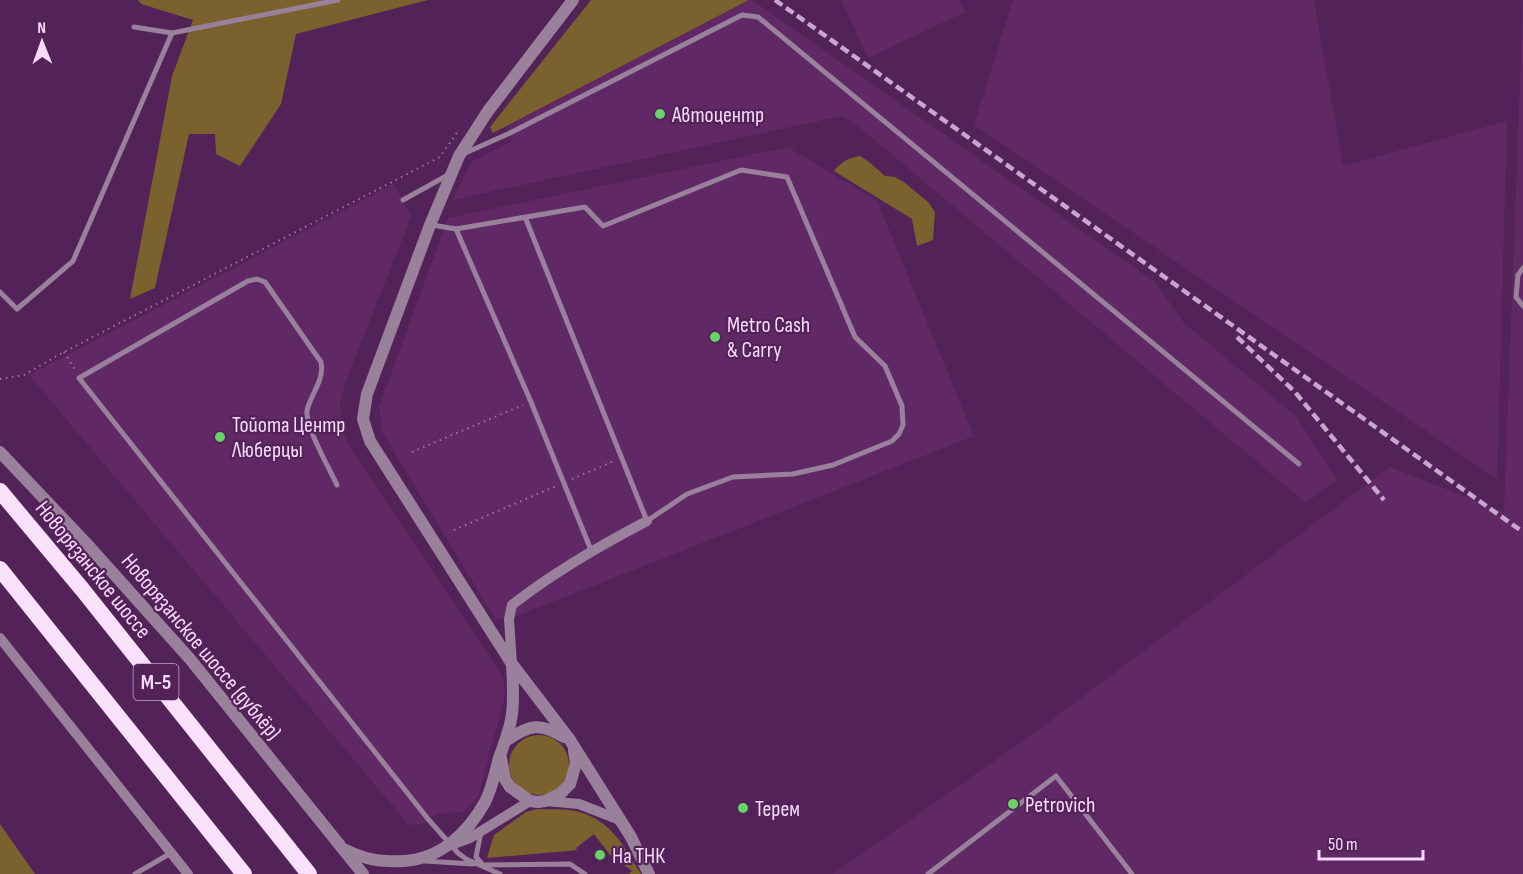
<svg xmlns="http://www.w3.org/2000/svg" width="1523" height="874" font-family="'Sofia Sans Condensed',sans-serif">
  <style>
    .built { fill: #602966 }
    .green { fill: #7a612d }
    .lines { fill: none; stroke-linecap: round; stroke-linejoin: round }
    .path { stroke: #9d74a1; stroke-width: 2; stroke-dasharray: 1.5 4.5; stroke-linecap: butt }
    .service { stroke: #99819c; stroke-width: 5 }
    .minor { stroke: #99819c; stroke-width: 10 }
    .tertiary { stroke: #99819c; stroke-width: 12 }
    .trunk { stroke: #fae1fc; stroke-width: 16 }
    .rail { stroke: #c9a6cd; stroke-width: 4.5; stroke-dasharray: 9 4.5; stroke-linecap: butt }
    .poi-dot { fill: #67d465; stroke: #532259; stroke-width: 2 }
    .labels { text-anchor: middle; stroke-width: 4.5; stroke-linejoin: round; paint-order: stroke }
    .shield { fill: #532259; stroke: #c6a3ca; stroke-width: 1.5 }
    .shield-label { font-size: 21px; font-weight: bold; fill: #f8dafb }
    .poi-label { font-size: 22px; fill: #f8dafb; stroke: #532259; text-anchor: start }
    .street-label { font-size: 22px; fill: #f8dafb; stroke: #532259 }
  </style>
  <rect width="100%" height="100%" fill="#532259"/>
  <g class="built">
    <polygon points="749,0 752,0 1155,282 1184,323 1296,416 1337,480 1306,503 859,127 842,116 452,200 472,161 513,141 506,127"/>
    <polygon points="841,0 959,0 965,12 868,58"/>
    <polygon points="1013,0 1314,0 1343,166 1507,121 1497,479 974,125"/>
    <polygon points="1523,0 1523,874 833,874 1034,733 1390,467 1504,512"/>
    <polygon points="788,147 877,201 974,436 509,619 495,619 382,431 379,407 448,218"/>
    <polygon points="394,184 411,217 345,383 340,405 342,426 349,445 361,464 502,676 505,687 504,700 478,796 463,812 437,814 423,824 409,825 29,375"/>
  </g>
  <g class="green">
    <polygon points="138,0 428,0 296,34 281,104 240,166 216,154 215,134 189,134 155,288 130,299 172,76 193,20 141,4"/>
    <polygon points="591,0 749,0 493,133 490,127"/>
    <path d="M860 156 869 162 885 176 895 177 904 182 929 203 935 212 933 240 917 246 912 219 834 171C842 161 848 158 860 156Z"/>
    <circle cx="539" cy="765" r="30"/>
    <path d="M537 809C550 810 566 808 579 812 611 820 625 848 641 874H629L632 871 610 855 594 834 575 849 579 850 487 858 494 835 526 812Z"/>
    <polygon points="0,824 35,874 0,874"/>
  </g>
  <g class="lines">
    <g class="path">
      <polyline points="64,352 75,370"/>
      <polyline points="0,379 24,375 64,352 440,157 458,131"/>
      <polyline points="412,452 523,405"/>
      <polyline points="572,479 614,461"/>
      <polyline points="454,530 556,486"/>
    </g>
    <g class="service">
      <polyline points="134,27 172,33"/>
      <polyline points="463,154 510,133 742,15 758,17 1299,464"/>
      <polyline points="403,200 448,175"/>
      <polyline points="432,225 456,229 585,207 603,226 741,170 787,177 855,337 885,366 902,406 903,425 899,434 892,441 833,465 793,474 733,477 687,494 647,521 525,217"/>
      <polyline points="456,229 531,402 591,550"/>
      <polyline points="1523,268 1518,275 1516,297 1523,306"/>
      <polyline points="0,292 17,309 73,261 172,33 338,0"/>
      <path d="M337 485C330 470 305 426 307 411 310 395 325 380 321 362L265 282 257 279 248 281 79 378 428 819 458 853 466 859 500 874"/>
      <polyline points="481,832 476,857 482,864"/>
      <polyline points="425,861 473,864"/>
      <polyline points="485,865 570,864 585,874"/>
      <polyline points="135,874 171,853"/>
      <polyline points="928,874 1056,776 1132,874"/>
    </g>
    <g class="minor">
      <polyline points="0,638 188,874"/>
      <path d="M512 664 509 619 512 605C554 572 599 546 647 521"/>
      <polyline points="546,801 579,804 620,820"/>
      <polyline points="451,845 470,838 530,801"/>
    </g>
    <g class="tertiary">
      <polyline points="573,0 488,111 459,156 430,225 367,394 363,419 370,441 512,664 570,740 631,837 649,874"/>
      <polyline points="0,452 87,544 190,659 363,874"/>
      <path d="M507 740C529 725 540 722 564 737"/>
      <polyline points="501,758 505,779 510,787 530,801 538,802 545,801 560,794 570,784 576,763 574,751"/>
      <path d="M346 850C366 860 381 862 404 861 440 859 468 833 485 802 492 789 495 772 499 758 504 744 510 730 512 714 514 698 513 681 512 664"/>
    </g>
    <g class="trunk">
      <polyline points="0,491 82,589 309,874"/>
      <polyline points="0,569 244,874"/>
    </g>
    <g class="rail">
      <polyline points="775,0 1523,532"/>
      <polyline points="1237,337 1295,392 1384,500"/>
    </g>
  </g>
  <g class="poi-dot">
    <circle cx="660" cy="114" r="6"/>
    <circle cx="715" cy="337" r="6"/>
    <circle cx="220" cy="437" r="6"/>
    <circle cx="1013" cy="804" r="6"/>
    <circle cx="743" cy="808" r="6"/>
    <circle cx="600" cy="855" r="6"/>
  </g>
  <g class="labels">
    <rect class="shield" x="133.5" y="664" width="45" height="36" rx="4.5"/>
    <g class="shield-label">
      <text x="156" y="689">М-5</text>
    </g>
    <g class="poi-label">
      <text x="672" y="122">Автоцентр</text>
      <text x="727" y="332">Metro Cash<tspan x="727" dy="25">&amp; Carry</tspan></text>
      <text x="232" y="432">Тойота Центр<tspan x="232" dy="25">Люберцы</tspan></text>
      <text x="1025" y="812">Petrovich</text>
      <text x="755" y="816">Терем</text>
      <text x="612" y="863">На ТНК</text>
    </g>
    <g class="street-label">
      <text transform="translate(94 569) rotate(51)" y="8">Новорязанское шоссе</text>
      <text transform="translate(202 646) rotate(50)" y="8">Новорязанское шоссе (дублёр)</text>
    </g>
  </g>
  <g transform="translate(42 42) rotate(359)" stroke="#532259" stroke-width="4.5" paint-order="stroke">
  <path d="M0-4.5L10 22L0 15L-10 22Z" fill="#f8dafb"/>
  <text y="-9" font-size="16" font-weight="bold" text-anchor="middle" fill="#f8dafb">N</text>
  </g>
  <path d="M1319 850v9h104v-9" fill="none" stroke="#f8dafb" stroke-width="3"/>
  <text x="1328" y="850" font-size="18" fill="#f8dafb" stroke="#532259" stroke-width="4.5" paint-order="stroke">50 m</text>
</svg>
